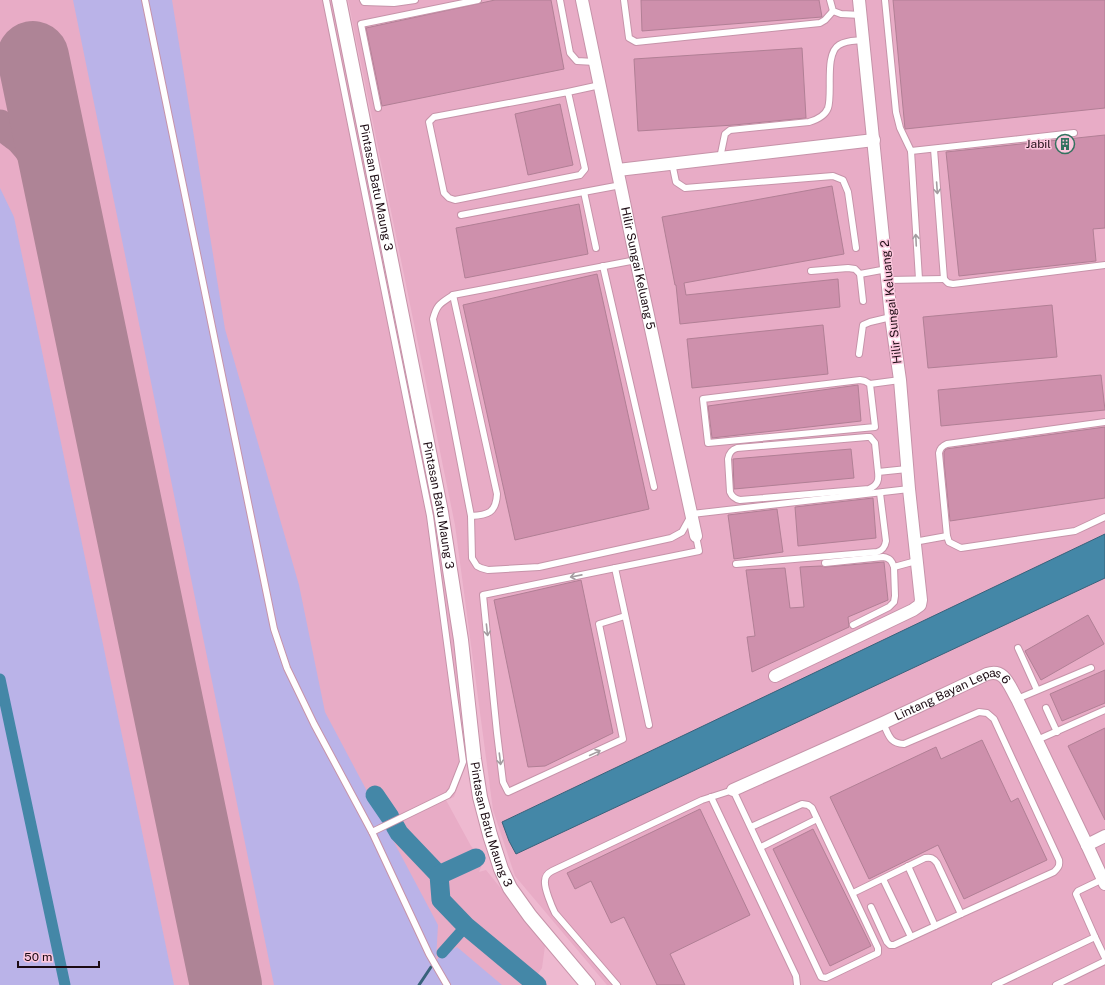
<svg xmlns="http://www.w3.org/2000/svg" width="1105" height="985" font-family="'Public Sans',sans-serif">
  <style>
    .built { fill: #e8acc6 }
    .green { fill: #bab3e8 }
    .water { fill: #4487a7; stroke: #38627b }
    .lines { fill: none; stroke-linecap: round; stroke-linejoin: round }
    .stream { stroke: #38627b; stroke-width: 3 }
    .canal { stroke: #4487a7; stroke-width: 11 }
    .river { stroke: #4487a7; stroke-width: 19 }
    .taxiway { stroke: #ae8496; stroke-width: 29 }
    .runway { stroke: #ae8496; stroke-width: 72 }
    .building { fill: #ce90ac; stroke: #b17f95 }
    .service-casing { stroke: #c693a9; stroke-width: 8 }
    .minor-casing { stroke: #c693a9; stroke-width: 14 }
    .tertiary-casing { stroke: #c693a9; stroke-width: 16 }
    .service { stroke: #fff; stroke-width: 6 }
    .minor { stroke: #fff; stroke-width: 12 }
    .tertiary { stroke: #fff; stroke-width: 14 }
    .oneway { stroke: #a49da1 }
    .labels { text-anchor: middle; stroke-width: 3; stroke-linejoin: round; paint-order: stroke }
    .poi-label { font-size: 12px; fill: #1c0b13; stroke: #fcc6dd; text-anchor: end }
    .street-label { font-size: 12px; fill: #1c0b13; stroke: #fcc6dd }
  </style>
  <rect width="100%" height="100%" fill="#eeb9d0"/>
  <g class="built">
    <polygon points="0,0 332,0 436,515 454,642 467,762 454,797 446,800 471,846 484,860 479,872 486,870 533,928 545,946 542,968 531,984 529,985 0,985"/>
    <polygon points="348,0 1105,0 1105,985 607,985 515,876 493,810 455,525"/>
  </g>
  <g class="green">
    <polygon points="73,0 172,0 225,329 299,585 325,712 438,925 436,961 442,953 449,952 457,947 502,985 274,985"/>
    <polygon points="0,188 14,217 174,985 0,985"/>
  </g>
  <polygon class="water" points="1105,534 1105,578 516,854 509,841 502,822"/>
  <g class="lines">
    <polyline class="stream" points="419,985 431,967"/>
    <g class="canal">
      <polyline points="0,679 65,985"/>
      <polyline points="442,953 466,926"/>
    </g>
    <g class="river">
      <polyline points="375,795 390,817"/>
      <polyline points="395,826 399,833 439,875 441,900 466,926 537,985"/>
      <polyline points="439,875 476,858"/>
    </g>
    <path class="taxiway" d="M0 124C6 130 14 135 20 140 41 162 55 197 67 225"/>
    <polyline class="runway" points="33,57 226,985"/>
  </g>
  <g class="building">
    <polygon points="495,0 551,0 564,69 382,106 366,28"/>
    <polygon points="641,0 819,0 822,17 642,31"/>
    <polygon points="893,0 1105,0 1105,108 905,129"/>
    <polygon points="802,48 806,118 734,125 638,131 634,59"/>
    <polygon points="560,104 573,165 528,175 515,114"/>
    <polygon points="1105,135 1105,228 1093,229 1096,261 959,276 946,152"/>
    <polygon points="832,186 844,254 684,283 686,295 838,279 840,307 680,324 676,285 675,285 662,217"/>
    <polygon points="579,204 588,254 465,278 456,228"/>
    <polygon points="597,274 649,509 515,540 463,305"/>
    <polygon points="1052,305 1057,357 928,368 923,317"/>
    <polygon points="823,325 828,374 692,388 687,339"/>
    <polygon points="1101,375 1105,410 941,426 938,390"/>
    <polygon points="858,385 861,421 712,438 708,406"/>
    <polygon points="1105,427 1105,498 950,521 944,462 944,452 946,449"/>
    <polygon points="851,449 854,478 734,489 733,459"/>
    <polygon points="873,498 876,538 798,546 795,507"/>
    <polygon points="777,509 783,552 734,559 728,515"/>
    <polygon points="884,562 888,600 848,617 849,627 752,672 747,637 755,636 746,570 785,568 790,608 804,607 800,567 821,566 825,567"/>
    <polygon points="581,580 613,733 545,766 528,767 494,600"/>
    <polygon points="1088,615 1104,644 1041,680 1025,651"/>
    <polygon points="1105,670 1105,703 1062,721 1050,694"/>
    <polygon points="1105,728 1105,820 1068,746"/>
    <polygon points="982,740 1011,802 1018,798 1047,860 964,899 938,845 869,879 830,797 936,747 941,759"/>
    <polygon points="700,809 750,915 670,954 685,985 657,985 624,917 611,923 591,881 575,889 567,873"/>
    <polygon points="813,829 871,946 830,966 773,849"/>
  </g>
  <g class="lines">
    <defs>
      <g id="service">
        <polyline points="145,0 274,629 287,668 314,724 372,832 429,954 447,985"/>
        <polyline points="326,0 430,516 463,762 452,790 448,795 372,832"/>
        <polyline points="363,0 364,2 394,3 415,0"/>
        <polyline points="560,0 570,53 577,61 595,62"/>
        <polyline points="624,0 629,38 636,42 820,23 825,20 833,11"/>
        <polyline points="830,0 833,11 841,14 861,15"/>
        <polyline points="885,0 896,112 900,128 911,151 919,279"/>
        <polyline points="568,92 434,117 429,122 444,193 449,198 455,200 580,175 585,169 568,92 600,85"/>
        <polyline points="378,108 361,24 478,0"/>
        <polyline points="934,149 944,279 948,283 953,284 1105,265"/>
        <polyline points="911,151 1074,133"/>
        <path d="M720 158 725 134 730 130 809 122C816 120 825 116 828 108 833 93 824 54 839 45 847 40 855 41 863 40"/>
        <polyline points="672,163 676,182 685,188 833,176 843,180 848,192 856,248"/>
        <polyline points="584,192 596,248"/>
        <polyline points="461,215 621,185"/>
        <path d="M636 260 453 295C440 304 437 304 433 319L471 516 472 558 477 566 481 568 488 570 539 567 671 538 682 532 692 514 909 489"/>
        <polyline points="603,266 654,487"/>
        <polyline points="811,271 848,268 855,269 860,274 887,269"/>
        <polyline points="860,274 863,301"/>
        <polyline points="888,280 944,279"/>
        <path d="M453 295 497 494C496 513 488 515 471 516"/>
        <polyline points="859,354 863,325 870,322 891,317"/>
        <polyline points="870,384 875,427 708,443 703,399 860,380 865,381 870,384 900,380"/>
        <path d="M878 472C879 480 878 485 869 489L740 500C735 499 732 497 730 492L728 459C729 453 731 450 737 448L867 437H870L875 443 878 472 907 469"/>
        <path d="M947 536 939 453C940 448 942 446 947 444L1105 422"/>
        <polyline points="914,542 947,536 949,542 961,548 1075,531 1105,517"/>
        <path d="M825 563 883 557C890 558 892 561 894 567"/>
        <path d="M736 564 877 552C883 550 885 547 886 541L880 493"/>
        <polyline points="615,568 649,725"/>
        <polyline points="625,616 599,624 623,739 508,792 503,782 497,733 483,595 699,551 696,536"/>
        <polyline points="853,625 889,607 894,602 895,596 894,567 916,561"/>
        <polyline points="1018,648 1037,690"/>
        <polyline points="1017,699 1091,668"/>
        <polyline points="1046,708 1057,732"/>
        <path d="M883 723C889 735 889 743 904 744L979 712 987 713 994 719 1059 860C1060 866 1058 868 1054 872L961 914"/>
        <polyline points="1037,740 1105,710"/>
        <polyline points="711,797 796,976 797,985"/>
        <polyline points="761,847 817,819"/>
        <polyline points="908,866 935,926"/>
        <polyline points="883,879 911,937"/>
        <path d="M853 893 925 858C931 857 933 858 937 863L961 914 894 945H890L887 942 871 907"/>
        <polyline points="1095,937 1105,958"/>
        <path d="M617 985 555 913C552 907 544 888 545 881 545 877 548 873 552 871L702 800 733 790 821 977 826 978 878 953V948L812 808 808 805 802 804 751 827"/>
        <polyline points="995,985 1095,937 1076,894 1078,891 1103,879"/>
        <polyline points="1056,985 1105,961"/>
      </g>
      <g id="minor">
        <path id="s1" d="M582 0 636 260 696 536"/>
        <polyline points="618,170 874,140"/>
        <polyline points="775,676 913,610 920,605 921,600 909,489 900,380 891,317 859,0"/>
        <path id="s2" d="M733 790 883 723 987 674C1005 668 1009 686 1017 699L1087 845 1105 884"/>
        <polyline points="1087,845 1105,836"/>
      </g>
      <g id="tertiary">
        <path id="s3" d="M339 0 441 512 461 640 474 759 480 797 490 835 501 869 510 888 530 916 588 985"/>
      </g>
    </defs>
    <use href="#service" class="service-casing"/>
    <use href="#minor" class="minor-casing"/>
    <use href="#tertiary" class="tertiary-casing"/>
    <use href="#service" class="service"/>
    <use href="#minor" class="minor"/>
    <use href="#tertiary" class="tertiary"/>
  </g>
  <defs><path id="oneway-shaft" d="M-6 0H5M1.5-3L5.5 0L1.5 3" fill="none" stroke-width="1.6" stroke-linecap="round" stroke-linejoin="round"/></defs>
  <g class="oneway">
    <use href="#oneway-shaft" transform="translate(937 188) rotate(86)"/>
    <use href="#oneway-shaft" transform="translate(916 240) rotate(-93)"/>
    <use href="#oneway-shaft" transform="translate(576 576) rotate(169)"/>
    <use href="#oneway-shaft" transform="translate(487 630) rotate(84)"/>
    <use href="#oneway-shaft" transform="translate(595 753) rotate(-25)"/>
    <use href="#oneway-shaft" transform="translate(500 759) rotate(83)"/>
  </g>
  <defs>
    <symbol id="building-ring" viewBox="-11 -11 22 22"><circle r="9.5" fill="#fcc6dd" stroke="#33725f" stroke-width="1.5"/><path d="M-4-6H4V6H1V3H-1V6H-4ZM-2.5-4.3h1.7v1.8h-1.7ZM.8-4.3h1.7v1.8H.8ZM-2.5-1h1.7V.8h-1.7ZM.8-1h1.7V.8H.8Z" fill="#33725f"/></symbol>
  </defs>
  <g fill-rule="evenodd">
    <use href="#building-ring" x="1054" y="133" width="22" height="22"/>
  </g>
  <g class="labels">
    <g class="poi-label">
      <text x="1051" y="148">Jabil</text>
    </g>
    <g class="street-label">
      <text dy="4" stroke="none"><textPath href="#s3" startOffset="191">Pintasan Batu Maung 3</textPath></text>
      <text dy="4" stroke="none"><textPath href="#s1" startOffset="274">Hilir Sungai Keluang 5</textPath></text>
      <text transform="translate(891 302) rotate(-96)" y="4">Hilir Sungai Keluang 2</text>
      <text dy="4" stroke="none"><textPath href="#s3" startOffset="515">Pintasan Batu Maung 3</textPath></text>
      <text dy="4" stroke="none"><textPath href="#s2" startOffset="241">Lintang Bayan Lepas 6</textPath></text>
      <text dy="4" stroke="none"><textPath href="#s3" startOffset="839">Pintasan Batu Maung 3</textPath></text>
    </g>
  </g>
  <path d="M18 961v6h81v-6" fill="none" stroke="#1c0b13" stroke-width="2"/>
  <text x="24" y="961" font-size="12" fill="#1c0b13" stroke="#fcc6dd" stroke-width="3" paint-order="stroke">50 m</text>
</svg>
